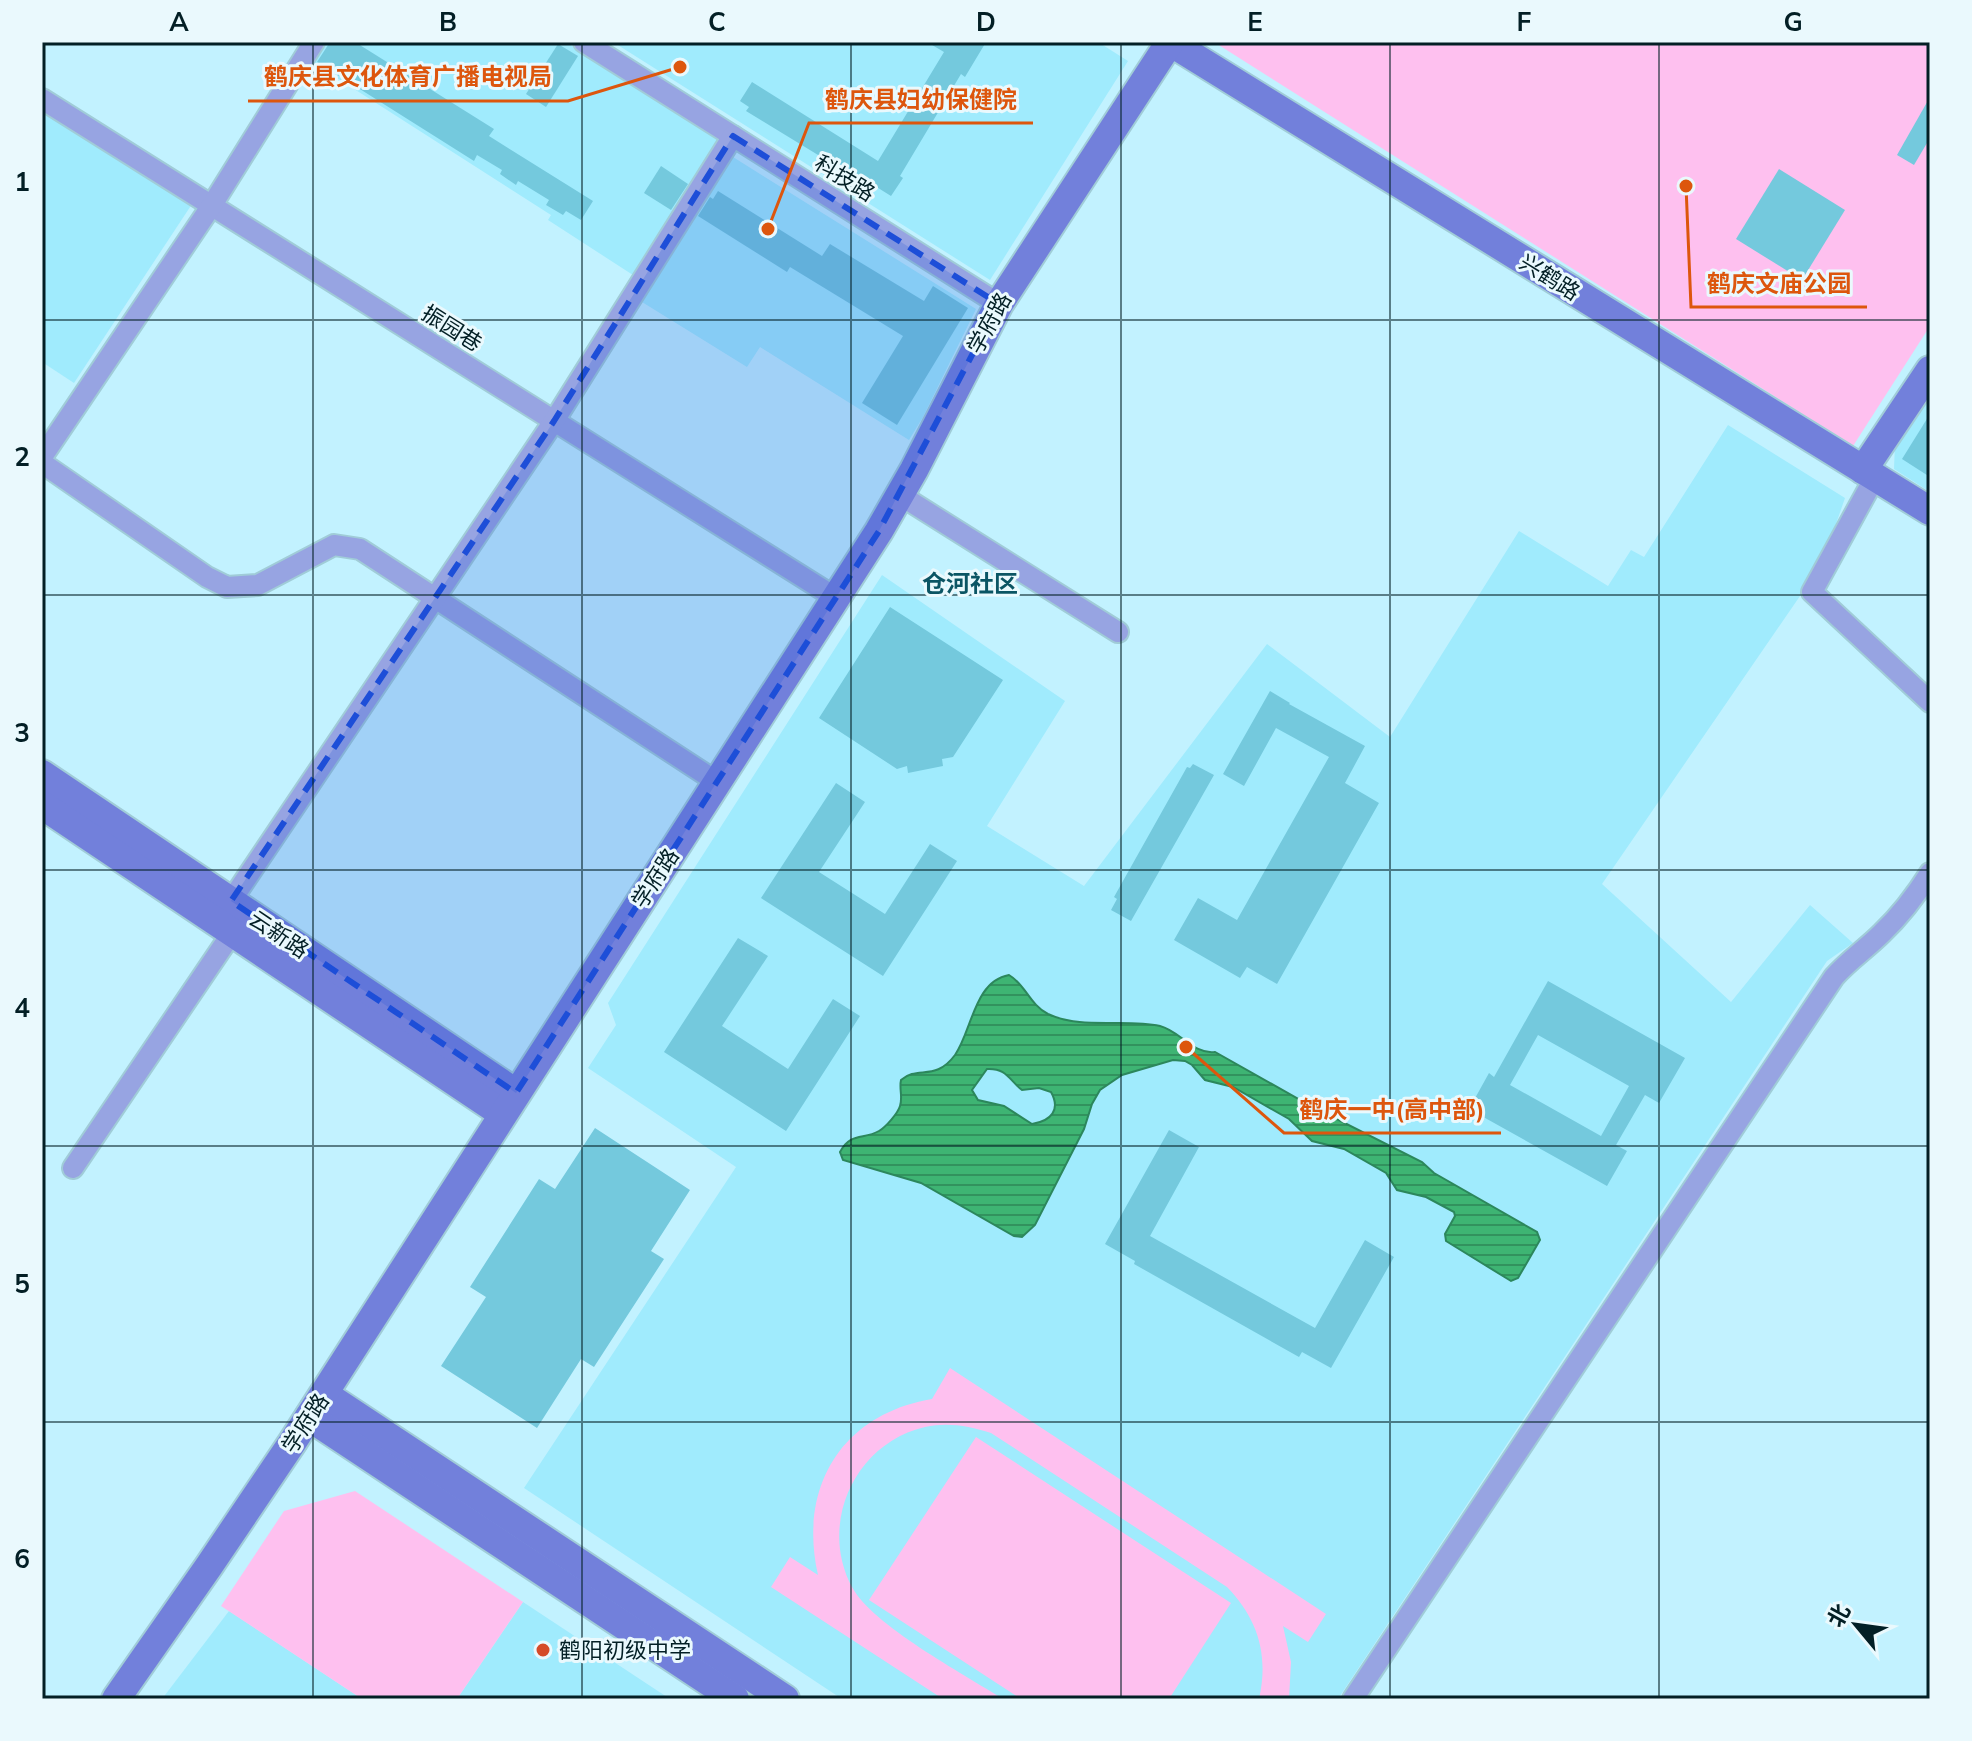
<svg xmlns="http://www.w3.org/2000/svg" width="1972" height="1741" font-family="Mulish,'Noto Sans SC',sans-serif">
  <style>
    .built { fill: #a0ebfd }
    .park { fill: #fec0ef }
    .water { fill: url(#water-rules); stroke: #2c875c; stroke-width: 2; fill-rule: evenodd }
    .building { fill: #74c9dd; fill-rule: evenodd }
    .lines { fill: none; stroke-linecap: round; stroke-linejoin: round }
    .street-casing { stroke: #a0ccd8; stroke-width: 24 }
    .secondary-casing { stroke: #a0ccd8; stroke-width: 32 }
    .street { stroke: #97a4e2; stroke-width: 20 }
    .secondary { stroke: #7280db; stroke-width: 28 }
    .marked { fill: #1d4ed8; fill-opacity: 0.2; stroke: #1d4ed8; stroke-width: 6; stroke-dasharray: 16 10; stroke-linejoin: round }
    .grid { fill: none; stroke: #031f25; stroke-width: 2; stroke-opacity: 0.55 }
    .poi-dot { fill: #d54b28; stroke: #eaf9fd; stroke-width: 3 }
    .labels { text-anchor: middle; stroke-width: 6; stroke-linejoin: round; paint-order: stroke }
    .street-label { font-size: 22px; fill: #031f25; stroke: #eaf9fd }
    .poi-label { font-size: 22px; fill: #031f25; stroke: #eaf9fd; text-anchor: start }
    .neighbourhood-label { font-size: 24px; font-weight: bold; fill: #0b5564; stroke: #eaf9fd }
    .leader { fill: none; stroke: #dd560d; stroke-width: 3 }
    .callout-dot { fill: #dd560d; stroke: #eaf9fd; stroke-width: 3 }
    .callout-label { font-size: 24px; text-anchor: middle; font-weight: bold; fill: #dd560d; stroke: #eaf9fd; stroke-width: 6; stroke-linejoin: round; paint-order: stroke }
    .neatline { fill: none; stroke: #031f25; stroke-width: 3 }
    .grid-label { font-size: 26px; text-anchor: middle; font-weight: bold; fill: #031f25 }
  </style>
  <defs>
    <pattern id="water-rules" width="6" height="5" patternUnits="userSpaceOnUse" patternTransform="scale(2)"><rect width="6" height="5" fill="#3eb473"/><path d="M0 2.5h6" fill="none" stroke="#32925e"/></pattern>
  </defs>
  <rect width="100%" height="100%" fill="#c2f2ff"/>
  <g class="built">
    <polygon points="324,42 566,42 724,139 636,277 548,220 551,215 312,62"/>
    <polygon points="613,42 1098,42 1128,61 990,280"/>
    <polygon points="42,109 192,204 74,383 42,362"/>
    <polygon points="733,157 976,309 923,417 909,440 760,347 747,367 642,302"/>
    <polygon points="1930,391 1930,492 1894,469 1895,443"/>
    <polygon points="1728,425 1845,498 1822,564 1602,884 1731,1002 1810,905 1853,943 1827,961 1338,1699 842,1699 524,1488 736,1167 588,1068 616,1025 608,1003 882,575 1065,701 987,826 1084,886 1267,644 1390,737 1519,531 1608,586 1631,550 1644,557"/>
    <polygon points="523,1602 670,1699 457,1699"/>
    <polygon points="229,1611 362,1699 162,1699"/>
  </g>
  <g class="park">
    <polygon points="1214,42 1925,42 1930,45 1930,326 1853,446"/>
    <path d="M950 1368 1326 1614 1308 1642 1283 1626 1291 1662 1289 1699H1259C1269 1655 1258 1619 1227 1587L991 1433C969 1426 948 1422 925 1427 855 1443 818 1524 852 1587 872 1625 964 1674 1003 1699H943L771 1587 790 1557 818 1575C798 1487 842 1414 932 1399Z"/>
    <polygon points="976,1437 1231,1603 1169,1699 1021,1699 869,1600"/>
    <polygon points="355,1491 523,1602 457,1699 362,1699 221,1606 284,1511"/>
  </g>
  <path class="water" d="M1009 975C1025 984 1030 1005 1048 1014 1082 1030 1125 1018 1160 1026 1180 1031 1194 1055 1215 1052L1311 1106 1422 1162 1434 1173 1537 1232 1540 1240 1518 1278 1511 1281 1446 1241 1445 1234 1455 1216 1454 1212 1426 1197 1397 1190 1386 1173 1344 1149 1312 1141 1289 1119 1233 1087 1205 1080 1192 1065 1185 1061 1173 1060 1122 1075 1100 1090 1092 1104 1084 1129 1035 1225 1022 1237 1014 1236 921 1183 843 1160 840 1152C851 1132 863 1140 879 1131 886 1127 898 1113 900 1106 903 1097 899 1089 901 1080 918 1065 935 1082 955 1055 972 1031 974 981 1009 975ZM987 1069C1007 1068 1009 1080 1022 1090L1039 1088 1051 1092C1061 1110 1051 1121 1032 1124L1004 1106 978 1100 972 1090Z"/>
  <g class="building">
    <polygon points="330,42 355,42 494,129 489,136 593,201 581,220 566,211 563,215 546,205 549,200 518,181 516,185 500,174 502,170 477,155 474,161 317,62"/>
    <polygon points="927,42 986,42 965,77 961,74 900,176 903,178 891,196 843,166 841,169 746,111 749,107 740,101 752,82 878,161 944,52"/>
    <polygon points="558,44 578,56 546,107 526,94"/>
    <polygon points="1930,97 1930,138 1914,165 1897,155"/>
    <polygon points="661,166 688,184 671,210 644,193"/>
    <polygon points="1779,169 1845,210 1802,280 1736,239"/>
    <polygon points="718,191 822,256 830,244 924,301 933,286 968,308 897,425 862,403 903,336 790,267 787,272 698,216 710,197 713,199"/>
    <polygon points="1930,414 1930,477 1902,459"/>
    <polygon points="890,607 1003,680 953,757 942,759 943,766 908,773 907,766 897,769 819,718"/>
    <polygon points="1270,691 1290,703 1289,704 1365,746 1345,783 1379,803 1277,984 1247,967 1240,978 1174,940 1198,898 1237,920 1329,757 1276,728 1244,786 1223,774"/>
    <polygon points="1193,764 1214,775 1131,921 1111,910 1117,899 1114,897 1187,767 1190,768"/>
    <polygon points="836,783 865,802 819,872 885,914 930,844 957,861 883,976 761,898"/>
    <polygon points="738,938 768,956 722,1026 788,1069 833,999 860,1016 786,1131 664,1052"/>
    <path d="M1548 981 1685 1058 1659 1103 1645 1095 1616 1145 1627 1151 1607 1186 1469 1109 1489 1073 1494 1077ZM1538 1035 1629 1086 1601 1136 1510 1085Z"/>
    <polygon points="595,1128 690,1190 651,1251 664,1259 594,1367 581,1359 537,1428 441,1366 486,1297 470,1287 539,1179 555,1189"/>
    <polygon points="1169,1130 1199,1147 1150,1236 1315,1328 1365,1240 1394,1257 1331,1368 1302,1352 1299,1357 1134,1264 1135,1261 1105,1244"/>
  </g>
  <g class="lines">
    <defs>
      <g id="street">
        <polyline points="584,42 999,304"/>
        <polyline points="42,99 836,598"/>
        <polyline points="42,457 212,205 314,42"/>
        <polyline points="42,463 207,577 227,587 258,585 334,545 360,549 717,782"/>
        <polyline points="1875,477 1812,592 1930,702"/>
        <polyline points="900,495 1118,632"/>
        <polyline points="231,901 554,421 733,136"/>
        <polyline points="73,1168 232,933"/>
        <path d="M1353 1699 1834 977C1849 960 1866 949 1882 933 1901 915 1916 895 1930 873"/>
      </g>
      <g id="secondary">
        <polyline points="1170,42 1930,511"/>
        <polyline points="1863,470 1930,370"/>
        <polyline points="42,774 516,1093"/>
        <polyline points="42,805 503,1114"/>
        <polyline points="324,1394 785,1699"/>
        <polyline points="309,1417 735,1699"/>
        <polyline points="116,1699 209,1566 292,1443 879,531 914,470 999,304 1170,42"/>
      </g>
    </defs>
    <use href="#street" class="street-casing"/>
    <use href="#secondary" class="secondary-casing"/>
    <use href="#street" class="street"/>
    <use href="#secondary" class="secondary"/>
  </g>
  <path class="marked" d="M733 136 999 304 879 531 516 1093 231 901 554 421Z"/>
  <path class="grid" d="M313 42V1699M582 42V1699M851 42V1699M1121 42V1699M1390 42V1699M1659 42V1699M42 320H1930M42 595H1930M42 870H1930M42 1146H1930M42 1422H1930"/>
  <circle class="poi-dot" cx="543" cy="1650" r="8"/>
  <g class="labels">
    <g class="street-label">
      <text transform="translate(845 178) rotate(32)" y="8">科技路</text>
      <text transform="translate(1550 277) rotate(32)" y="8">兴鹤路</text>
      <text transform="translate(989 323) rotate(-61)" y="8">学府路</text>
      <text transform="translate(452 328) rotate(32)" y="8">振园巷</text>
      <text transform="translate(655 878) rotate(-57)" y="8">学府路</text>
      <text transform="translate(279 934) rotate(34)" y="8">云新路</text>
      <text transform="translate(305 1423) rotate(-57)" y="8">学府路</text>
    </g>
    <g class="poi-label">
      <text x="559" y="1658">鹤阳初级中学</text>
    </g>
    <g class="neighbourhood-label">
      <text x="970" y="592">仓河社区</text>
    </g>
  </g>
  <path class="leader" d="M680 67L568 101H248M768 229L809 123H1033M1686 186L1691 307H1867M1186 1047L1284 1133H1501"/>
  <g class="callout-dot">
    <circle cx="680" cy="67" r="8"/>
    <circle cx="768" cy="229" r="8"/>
    <circle cx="1686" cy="186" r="8"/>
    <circle cx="1186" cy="1047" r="8"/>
  </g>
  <g class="callout-label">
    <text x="408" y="85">鹤庆县文化体育广播电视局</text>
    <text x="921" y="108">鹤庆县妇幼保健院</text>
    <text x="1779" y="292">鹤庆文庙公园</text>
    <text x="1392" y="1118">鹤庆一中(高中部)</text>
  </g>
  <rect width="1972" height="1741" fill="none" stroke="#eaf9fd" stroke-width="88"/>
  <g transform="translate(1856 1625) rotate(299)" stroke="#eaf9fd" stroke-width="6" paint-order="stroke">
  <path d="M0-6L14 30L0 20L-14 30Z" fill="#031f25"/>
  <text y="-12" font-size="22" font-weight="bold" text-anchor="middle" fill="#031f25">北</text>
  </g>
  <rect x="44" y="44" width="1884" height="1653" class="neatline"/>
  <g class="grid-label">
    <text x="179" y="31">A</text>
    <text x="448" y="31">B</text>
    <text x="717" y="31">C</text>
    <text x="986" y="31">D</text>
    <text x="1255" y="31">E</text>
    <text x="1524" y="31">F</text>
    <text x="1793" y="31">G</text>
    <text x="22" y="191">1</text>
    <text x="22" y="466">2</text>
    <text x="22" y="742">3</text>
    <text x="22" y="1017">4</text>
    <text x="22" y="1293">5</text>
    <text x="22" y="1568">6</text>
  </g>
</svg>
